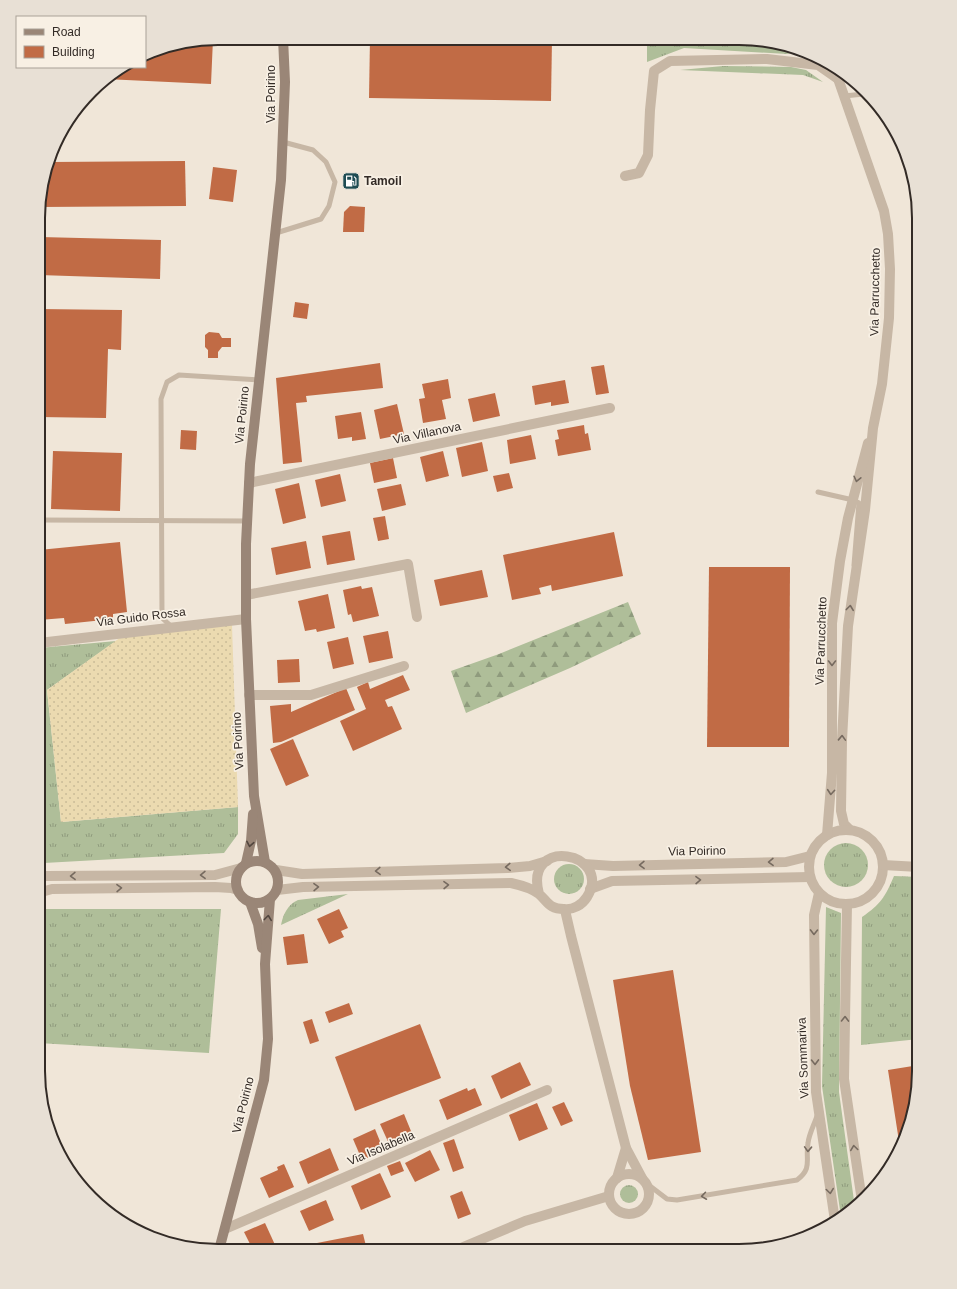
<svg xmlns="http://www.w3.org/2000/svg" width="957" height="1289" font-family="Arial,sans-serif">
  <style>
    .grass { fill: url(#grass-tufts) }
    .forest { fill: url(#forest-firs) }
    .sand { fill: url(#sand-dots) }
    .building { fill: #c16b45 }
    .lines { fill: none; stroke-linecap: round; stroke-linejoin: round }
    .service { stroke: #c7b7a5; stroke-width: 5 }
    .minor { stroke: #c7b7a5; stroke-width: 10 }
    .tertiary { stroke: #c7b7a5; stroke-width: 10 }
    .secondary { stroke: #9a8677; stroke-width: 10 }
    .oneway { stroke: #766a5f }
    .oneway2 { stroke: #52463e }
    .labels { text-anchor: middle; stroke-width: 3.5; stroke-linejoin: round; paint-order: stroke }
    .street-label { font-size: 12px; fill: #332b26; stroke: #f8f0e4 }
    .poi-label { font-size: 12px; font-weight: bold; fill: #332b26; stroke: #f8f0e4; text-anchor: start }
    .rim { fill: none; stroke: #332b26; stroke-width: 2 }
  </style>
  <defs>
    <pattern id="grass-tufts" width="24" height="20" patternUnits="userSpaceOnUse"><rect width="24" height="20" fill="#afbe99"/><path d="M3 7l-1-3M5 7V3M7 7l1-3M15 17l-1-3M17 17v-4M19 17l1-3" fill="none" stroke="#8f9b7d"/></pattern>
    <pattern id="forest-firs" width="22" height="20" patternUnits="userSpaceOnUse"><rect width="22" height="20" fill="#afbe99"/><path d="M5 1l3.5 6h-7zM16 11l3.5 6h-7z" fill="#8f9b7d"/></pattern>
    <pattern id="sand-dots" width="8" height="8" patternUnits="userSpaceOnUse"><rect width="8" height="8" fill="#ebdab0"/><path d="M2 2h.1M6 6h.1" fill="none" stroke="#cabb97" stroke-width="1.8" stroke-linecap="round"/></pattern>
  </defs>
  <rect width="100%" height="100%" fill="#f0e6d8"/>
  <g class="grass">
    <polygon points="647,39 762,40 801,50 787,54 684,48 647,62"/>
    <polygon points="723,66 791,67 806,70 823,82 803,75 680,70"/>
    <polygon points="116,641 47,690 61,822 238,807 238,834 224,853 44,863 38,860 39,648"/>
    <circle cx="846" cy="865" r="22"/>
    <circle cx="569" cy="879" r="15"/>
    <path d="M894 876 919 877V1039L861 1045 862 917C881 904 885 897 894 876Z"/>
    <path d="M348 894 281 925C283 915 287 905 298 900Z"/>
    <polygon points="826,907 841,913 839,1092 855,1208 841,1217 822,1086"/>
    <polygon points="44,909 221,909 209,1053 38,1043 38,914"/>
    <circle cx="629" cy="1194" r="9"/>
  </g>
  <polygon class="forest" points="628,602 641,634 570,668 466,713 451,671 499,654"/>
  <polygon class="sand" points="232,625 238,807 61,822 47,690 128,632"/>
  <g class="building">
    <polygon points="370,38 552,39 551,101 369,98"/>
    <polygon points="213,39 211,84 105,79 127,67 145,67 145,56 160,48"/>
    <polygon points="185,161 186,206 40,207 40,195 51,162"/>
    <polygon points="213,167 237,170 233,202 209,199"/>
    <polygon points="350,206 365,207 364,232 343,232 344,212"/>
    <polygon points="40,237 161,240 160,279 39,275"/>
    <polygon points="295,302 309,304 307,319 293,317"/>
    <polygon points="39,309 122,310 121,350 108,349 106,418 39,417"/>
    <polygon points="209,332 219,333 222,338 231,338 231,347 222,347 218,352 218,358 208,358 208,350 205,347 205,335"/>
    <polygon points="380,363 383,388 306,396 307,402 296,403 302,462 283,464 276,378"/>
    <polygon points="604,365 609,393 596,395 591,367"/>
    <polygon points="448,379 451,398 442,400 446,419 423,423 419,399 425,398 422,384"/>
    <polygon points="565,380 569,403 551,406 551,402 535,405 532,386"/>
    <polygon points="495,393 500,416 473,422 468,399"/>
    <polygon points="397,404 404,434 380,439 374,410"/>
    <polygon points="361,412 366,439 352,441 352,437 338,439 335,416"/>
    <polygon points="584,425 585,434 588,433 591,450 558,456 555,440 559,439 557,430"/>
    <polygon points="181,430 197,431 196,450 180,449"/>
    <polygon points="531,435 536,459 510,464 507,440"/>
    <polygon points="482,442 488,471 462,477 456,448"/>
    <polygon points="53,451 122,453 120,511 51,509"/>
    <polygon points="443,451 449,476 426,482 420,457"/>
    <polygon points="393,458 397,478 374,483 370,463"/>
    <polygon points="509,473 513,488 497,492 493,476"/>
    <polygon points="340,474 346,501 321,507 315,480"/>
    <polygon points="299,483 306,518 283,524 275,489"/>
    <polygon points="401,484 406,505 382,511 377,489"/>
    <polygon points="385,516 389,539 378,541 373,518"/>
    <polygon points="350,531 355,560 327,565 322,536"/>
    <polygon points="614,532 623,576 552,591 551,585 539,588 541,594 512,600 503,555"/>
    <polygon points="306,541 311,568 276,575 271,548"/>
    <polygon points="120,542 127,612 113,614 113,619 65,624 64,618 39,620 39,550"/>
    <polygon points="709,567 790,567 789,747 707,747"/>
    <polygon points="482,570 488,597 440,606 434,580"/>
    <polygon points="361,586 362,589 372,587 379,616 353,622 351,614 348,615 343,590"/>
    <polygon points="328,594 335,628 317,632 316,629 305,631 298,601"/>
    <polygon points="388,631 393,658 369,663 363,636"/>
    <polygon points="348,637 354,664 333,669 327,642"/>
    <polygon points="299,659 300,682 278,683 277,660"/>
    <polygon points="403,675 410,690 385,700 388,707 392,706 402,729 353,751 340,721 366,709 357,687 368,682 370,689"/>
    <polygon points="346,688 355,710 281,742 273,743 270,706 291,704 291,712"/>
    <polygon points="293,739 309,776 286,786 270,749"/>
    <polygon points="339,909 348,928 341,931 344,937 329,944 317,919"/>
    <polygon points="304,934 308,963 287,965 283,937"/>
    <polygon points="673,970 701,1152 648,1160 630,1086 613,980"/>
    <polygon points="349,1003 353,1014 329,1023 325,1012"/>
    <polygon points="312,1019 319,1041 310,1044 303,1022"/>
    <polygon points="420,1024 441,1078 355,1111 335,1057"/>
    <polygon points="520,1062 531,1085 501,1099 491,1076"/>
    <polygon points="919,1065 919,1083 909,1129 900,1148 888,1070"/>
    <polygon points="467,1088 468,1091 475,1088 482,1105 447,1120 439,1100"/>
    <polygon points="564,1102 573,1121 561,1126 552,1107"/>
    <polygon points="537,1103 548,1129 519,1141 509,1115"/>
    <polygon points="404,1114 413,1136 390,1146 380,1124"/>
    <polygon points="375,1129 384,1151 362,1160 353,1139"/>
    <polygon points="454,1139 464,1168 453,1172 443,1143"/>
    <polygon points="330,1148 339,1170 308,1184 299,1162"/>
    <polygon points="430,1150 440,1170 415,1182 405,1163"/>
    <polygon points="400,1161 404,1171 391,1176 387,1166"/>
    <polygon points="284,1164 294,1187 269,1198 260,1178 278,1170 277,1167"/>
    <polygon points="380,1173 391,1197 361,1210 351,1186"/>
    <polygon points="462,1191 471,1214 458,1219 450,1196"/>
    <polygon points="326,1200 334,1220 309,1231 300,1211"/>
    <polygon points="265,1223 276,1247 271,1250 253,1250 244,1232"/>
    <polygon points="363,1234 367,1250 319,1250 317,1243"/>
    <polygon points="666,1243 667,1251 623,1251 623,1249"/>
    <polygon points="388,1246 389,1250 375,1250 375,1249"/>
  </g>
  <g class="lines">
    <g class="service">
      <polyline points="838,79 850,77"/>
      <polyline points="844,96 864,94"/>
      <polyline points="899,137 901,141"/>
      <polyline points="917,208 919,231"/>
      <polyline points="276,233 321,219 329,206 335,182 326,162 313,150 283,142"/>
      <polyline points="919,391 916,368 919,310"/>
      <polyline points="818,492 853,500 859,503 854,565"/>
      <polyline points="40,520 247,521"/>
      <polyline points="171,626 162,618 161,399 167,382 179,375 259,380"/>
      <path d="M646 1183 667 1199 677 1200 797 1180C813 1168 805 1160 808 1143 809 1134 814 1125 817 1116"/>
    </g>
    <g class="minor">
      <polyline points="834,67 884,211 888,234 890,269 889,318 882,384 873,428 865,510 848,626 842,740 841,811 844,824 850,830"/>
      <polyline points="625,176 639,173 648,155 650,110 654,71 670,61 767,59 818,65 838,79"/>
      <polyline points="249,483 610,408"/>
      <polyline points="246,595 408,564 417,617"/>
      <polyline points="39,643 246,619"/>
      <polyline points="249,695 311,695 404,666"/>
      <circle cx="846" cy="867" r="37"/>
      <polyline points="827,835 832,773 832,623 840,561 848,518 868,443"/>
      <polyline points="584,864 613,866 786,862 810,856"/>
      <polyline points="883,865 919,867"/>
      <polyline points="276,870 302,874 508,868 530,866 547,861"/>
      <polyline points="590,889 612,881 810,877"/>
      <path d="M277 890 303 887 511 883C520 885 532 888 539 894 548 902 549 909 564 909 573 910 582 905 587 897 614 852 523 835 539 894"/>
      <polyline points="819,893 814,915 816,1092 835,1221"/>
      <polyline points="847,904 844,1079 862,1201"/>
      <polyline points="565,910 571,936 626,1148 642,1178"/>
      <circle cx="629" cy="1194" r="20"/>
      <polyline points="617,1178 626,1148"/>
      <polyline points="225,1229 547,1090"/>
      <polyline points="456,1250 525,1221 609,1196"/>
    </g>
    <g class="tertiary">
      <polyline points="38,874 46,876 215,875 241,868"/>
      <polyline points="38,893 52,889 215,887 231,888 238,890"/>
    </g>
    <g class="secondary">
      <circle cx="257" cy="882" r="21"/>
      <polyline points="265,862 254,796 246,619 246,544 250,464 281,180 285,82 283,38"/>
      <polyline points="246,863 251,841 253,814"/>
      <polyline points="250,902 258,924 262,948"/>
      <polyline points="219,1250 264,1080 268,1039 265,964 270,899"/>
    </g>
  </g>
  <defs><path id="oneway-chevron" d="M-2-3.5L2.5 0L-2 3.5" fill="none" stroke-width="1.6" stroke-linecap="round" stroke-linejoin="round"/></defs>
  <g class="oneway">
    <use href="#oneway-chevron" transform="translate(857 479) rotate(103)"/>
    <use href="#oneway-chevron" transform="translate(850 608) rotate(-83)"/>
    <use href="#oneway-chevron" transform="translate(832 663) rotate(90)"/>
    <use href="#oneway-chevron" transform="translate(842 738) rotate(-88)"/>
    <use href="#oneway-chevron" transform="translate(831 792) rotate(95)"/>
    <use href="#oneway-chevron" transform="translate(771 862) rotate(179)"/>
    <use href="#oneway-chevron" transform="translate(642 865) rotate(179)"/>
    <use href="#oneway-chevron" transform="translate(508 867) rotate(177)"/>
    <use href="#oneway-chevron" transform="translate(378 871) rotate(178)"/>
    <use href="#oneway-chevron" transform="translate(203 875) rotate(179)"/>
    <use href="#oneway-chevron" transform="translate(73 876) rotate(179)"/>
    <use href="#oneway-chevron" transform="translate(698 880) rotate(-1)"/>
    <use href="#oneway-chevron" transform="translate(446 885) rotate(-1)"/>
    <use href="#oneway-chevron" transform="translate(316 887) rotate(-1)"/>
    <use href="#oneway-chevron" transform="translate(119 888) rotate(-1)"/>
    <use href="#oneway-chevron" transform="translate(814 932) rotate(91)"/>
    <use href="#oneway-chevron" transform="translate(845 1019) rotate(-89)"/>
    <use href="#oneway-chevron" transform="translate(815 1062) rotate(89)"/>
    <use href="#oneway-chevron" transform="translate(854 1148) rotate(-98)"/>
    <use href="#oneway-chevron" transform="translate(808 1149) rotate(92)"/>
    <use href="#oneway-chevron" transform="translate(830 1191) rotate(82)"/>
    <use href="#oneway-chevron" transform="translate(704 1196) rotate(172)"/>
  </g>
  <g class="oneway2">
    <use href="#oneway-chevron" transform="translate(250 844) rotate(100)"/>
    <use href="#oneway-chevron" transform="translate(268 918) rotate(-83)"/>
  </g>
  <defs>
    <symbol id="fuel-square" viewBox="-11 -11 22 22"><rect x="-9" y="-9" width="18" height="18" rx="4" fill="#1e4c53" stroke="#f8f0e4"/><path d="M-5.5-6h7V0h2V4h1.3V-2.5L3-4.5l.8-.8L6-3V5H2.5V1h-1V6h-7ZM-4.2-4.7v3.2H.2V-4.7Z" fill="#fff"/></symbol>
  </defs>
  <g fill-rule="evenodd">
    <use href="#fuel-square" x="341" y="171" width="20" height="20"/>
  </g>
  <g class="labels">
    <g class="street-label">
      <text transform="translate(271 94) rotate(-90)" y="4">Via Poirino</text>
      <text transform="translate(875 292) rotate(-89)" y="4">Via Parrucchetto</text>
      <text transform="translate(242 415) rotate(-84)" y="4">Via Poirino</text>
      <text transform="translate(427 433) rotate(-12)" y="4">Via Villanova</text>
      <text transform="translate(141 617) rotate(-7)" y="4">Via Guido Rossa</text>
      <text transform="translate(821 641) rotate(-88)" y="4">Via Parrucchetto</text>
      <text transform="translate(238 741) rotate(-93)" y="4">Via Poirino</text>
      <text transform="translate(697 851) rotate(-1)" y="4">Via Poirino</text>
      <text transform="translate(803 1058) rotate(-92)" y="4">Via Sommariva</text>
      <text transform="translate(243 1105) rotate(-76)" y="4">Via Poirino</text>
      <text transform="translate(381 1148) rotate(-23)" y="4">Via Isolabella</text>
    </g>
    <g class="poi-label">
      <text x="364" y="185">Tamoil</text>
    </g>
  </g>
  <path d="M0 0H957V1289H0ZM218 45H739A173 173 0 0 1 912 218V1071A173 173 0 0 1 739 1244H218A173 173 0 0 1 45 1071V218A173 173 0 0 1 218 45Z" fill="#e8e0d5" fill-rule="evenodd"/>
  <path class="rim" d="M218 45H739A173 173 0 0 1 912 218V1071A173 173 0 0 1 739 1244H218A173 173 0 0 1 45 1071V218A173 173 0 0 1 218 45Z"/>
  <rect x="16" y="16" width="130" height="52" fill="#f8f0e4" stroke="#a9a198"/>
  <rect x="24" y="29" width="20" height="6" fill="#9a8677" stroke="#a9a198"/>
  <text x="52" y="36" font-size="12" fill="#332b26">Road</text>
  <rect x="24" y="46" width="20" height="12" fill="#c16b45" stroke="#a9a198"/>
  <text x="52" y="56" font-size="12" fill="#332b26">Building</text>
</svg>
